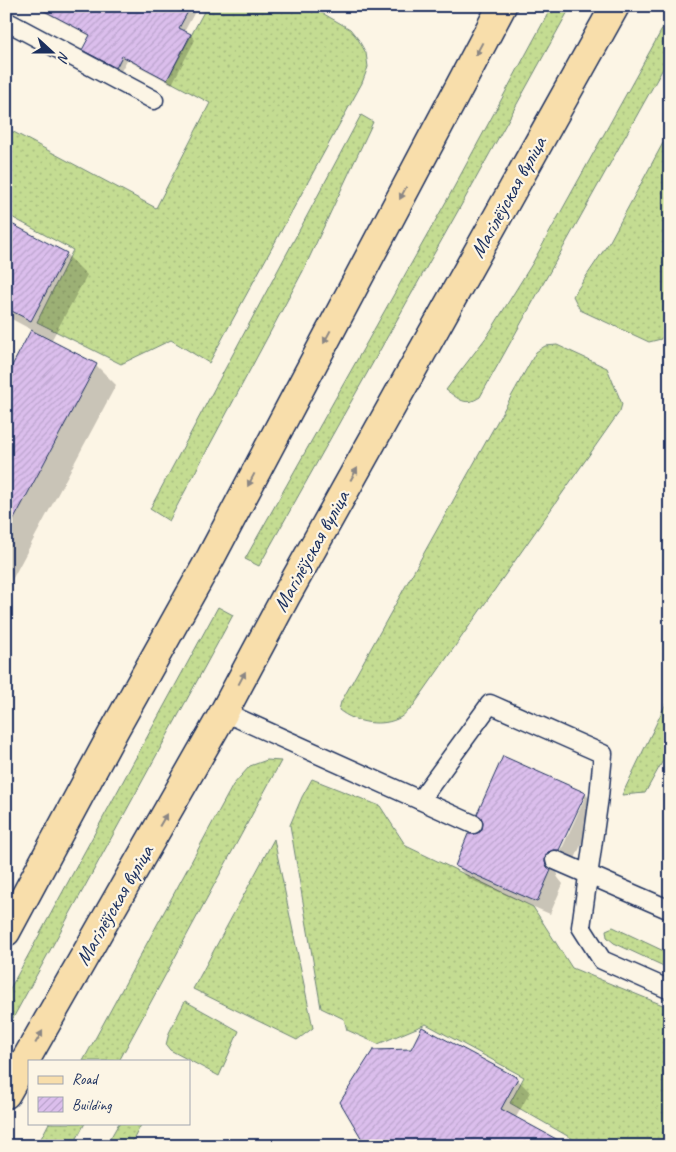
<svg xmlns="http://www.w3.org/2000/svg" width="676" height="1152" font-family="Caveat,sans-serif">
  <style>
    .grass { fill: url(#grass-dots); stroke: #708678 }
    .shadow { fill: #0003; fill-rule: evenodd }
    .building { fill: url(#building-hatch); stroke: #1b2f5e }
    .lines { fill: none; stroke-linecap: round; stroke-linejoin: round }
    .lane-casing { stroke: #1b2f5e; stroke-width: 21 }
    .primary-casing { stroke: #1b2f5e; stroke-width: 31 }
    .lane { stroke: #fcf5e5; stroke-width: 18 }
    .primary { stroke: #f8deab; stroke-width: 28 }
    .oneway { fill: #8a8684 }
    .labels { text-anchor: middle; stroke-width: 4.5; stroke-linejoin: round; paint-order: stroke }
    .street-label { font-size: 21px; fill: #1b2f5e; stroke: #fcf5e5 }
  </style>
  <defs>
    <pattern id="grass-dots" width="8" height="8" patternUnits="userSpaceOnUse" patternTransform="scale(1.25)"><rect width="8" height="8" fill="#c4dc92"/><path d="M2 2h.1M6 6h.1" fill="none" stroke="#a8bd80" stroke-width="1.8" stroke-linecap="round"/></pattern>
    <pattern id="building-hatch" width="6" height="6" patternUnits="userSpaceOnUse" patternTransform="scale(1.25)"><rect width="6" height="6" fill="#dbbeec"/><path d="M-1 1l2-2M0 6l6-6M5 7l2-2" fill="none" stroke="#bba4cd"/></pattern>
  </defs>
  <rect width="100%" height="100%" fill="#fcf5e5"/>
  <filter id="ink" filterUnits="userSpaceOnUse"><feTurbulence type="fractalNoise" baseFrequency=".02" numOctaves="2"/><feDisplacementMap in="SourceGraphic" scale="10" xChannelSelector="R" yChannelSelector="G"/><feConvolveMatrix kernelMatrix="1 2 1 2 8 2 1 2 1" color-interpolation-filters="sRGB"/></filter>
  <g filter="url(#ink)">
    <g class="grass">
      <polygon points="207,6 310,6 350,29 358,39 366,53 368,67 362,83 209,363 171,340 121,364 37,322 73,250 6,214 6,128 156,208 210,103 167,80"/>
      <polygon points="552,6 571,6 463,202 259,566 245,559 447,200"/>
      <path d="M670 15V56L480 397C465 407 459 399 446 390L488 335 532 264Z"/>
      <polygon points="361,115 373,122 303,271 169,521 150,509"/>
      <polygon points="670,130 670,325 661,339 649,342 580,310 573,296 610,241"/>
      <path d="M557 345 607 368 622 404 620 411 411 709C407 711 404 715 401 717 383 728 355 723 339 710L341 702 536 352 545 346Z"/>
      <polygon points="218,607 233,615 6,1031 6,996"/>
      <polygon points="670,695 670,748 645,793 622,795"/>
      <polygon points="267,760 281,761 119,1061 83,1061 233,785 250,766"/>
      <polygon points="312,779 380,806 406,846 533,907 572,968 670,1008 670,1146 585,1146 510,1103 524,1077 426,1024 378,1044 347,1030 344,1019 321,1008 290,825 302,797"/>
      <polygon points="274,839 313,1028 297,1040 193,989"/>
      <polygon points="613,927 670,954 670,969 614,943 607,937 606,930"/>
      <polygon points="185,1001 239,1031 219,1076 170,1050 166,1045 169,1033"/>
      <polygon points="49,1123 85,1123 73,1146 37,1146"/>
      <polygon points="119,1123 142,1123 130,1146 106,1146"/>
    </g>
    <g class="shadow">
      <polygon points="33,6 198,6 184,32 191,35 195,40 172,84 127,60 121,71 88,54 84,49 90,36"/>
      <polygon points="6,222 66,254 87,275 51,341 96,365 116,385 6,591 6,379 32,330 6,316"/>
      <path d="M585 794 598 807 573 863 558 869 557 876 559 879 563 884 550 914 469 879 456 865 475 836ZM582 798H585L558 857 556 856Z"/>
      <polygon points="517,1079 530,1092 515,1119 566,1146 358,1146 363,1138"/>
    </g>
    <g class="building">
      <polygon points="35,6 191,6 179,28 191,34 167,80 122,56 116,68 82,50 90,35"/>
      <polygon points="6,221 67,253 31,321 6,308"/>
      <polygon points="31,330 97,364 6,534 6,377"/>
      <polygon points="503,756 586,793 559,850 553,850 548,852 546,855 545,862 547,867 551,870 537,902 455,866 468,834 475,834 480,832 482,829 483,822 481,817 477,814"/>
      <polygon points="422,1027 518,1078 501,1109 569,1146 366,1146 340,1102 373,1050 411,1049"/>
    </g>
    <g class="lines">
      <defs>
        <g id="lane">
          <polyline points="6,21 154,100"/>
          <polyline points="224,712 473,824"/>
          <polyline points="420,800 490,704 603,754 599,797 581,927 602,960 670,990"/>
          <polyline points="555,860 670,910"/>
        </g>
        <g id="primary">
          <polyline points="6,932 115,729 211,557 502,6"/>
          <polyline points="6,1094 224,712 286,596 615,6"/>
        </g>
      </defs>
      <use href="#lane" class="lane-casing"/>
      <use href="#primary" class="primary-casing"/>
      <use href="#lane" class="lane"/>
      <use href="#primary" class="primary"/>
    </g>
    <defs><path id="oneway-solid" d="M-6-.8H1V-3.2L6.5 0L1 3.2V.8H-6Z" transform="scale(1.25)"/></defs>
    <g class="oneway">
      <use href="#oneway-solid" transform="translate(479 49) rotate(118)"/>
      <use href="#oneway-solid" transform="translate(403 193) rotate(118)"/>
      <use href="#oneway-solid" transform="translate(327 337) rotate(118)"/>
      <use href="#oneway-solid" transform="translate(354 474) rotate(-61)"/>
      <use href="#oneway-solid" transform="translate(251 480) rotate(118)"/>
      <use href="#oneway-solid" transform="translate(242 678) rotate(-62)"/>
      <use href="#oneway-solid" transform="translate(163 820) rotate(-60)"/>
      <use href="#oneway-solid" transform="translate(39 1037) rotate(-60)"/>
    </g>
  </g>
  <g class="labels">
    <g class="street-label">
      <text transform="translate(508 197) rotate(-61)" y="7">Магілёўская вуліца</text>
      <text transform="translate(311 551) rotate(-61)" y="7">Магілёўская вуліца</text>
      <text transform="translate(114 905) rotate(-60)" y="7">Магілёўская вуліца</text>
    </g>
  </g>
  <rect width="676" height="1152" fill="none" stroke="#fcf5e5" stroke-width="25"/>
  <rect x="12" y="12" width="651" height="1127" fill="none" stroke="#1b2f5e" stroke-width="2" filter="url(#ink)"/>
  <rect x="28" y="1060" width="162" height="65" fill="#fcf5e5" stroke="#a2a6af"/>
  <rect x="38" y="1076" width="25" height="8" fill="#f8deab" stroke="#a2a6af"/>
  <text x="72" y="1084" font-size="15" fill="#1b2f5e">Road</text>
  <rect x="38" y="1097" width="25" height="15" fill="url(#building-hatch)" stroke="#a2a6af"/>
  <text x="72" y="1110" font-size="15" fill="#1b2f5e">Building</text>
  <g transform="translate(52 52) rotate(111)" stroke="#fcf5e5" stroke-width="4" paint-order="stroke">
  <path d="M0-4L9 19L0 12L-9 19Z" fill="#1b2f5e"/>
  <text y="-8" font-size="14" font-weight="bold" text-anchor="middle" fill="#1b2f5e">N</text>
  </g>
</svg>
